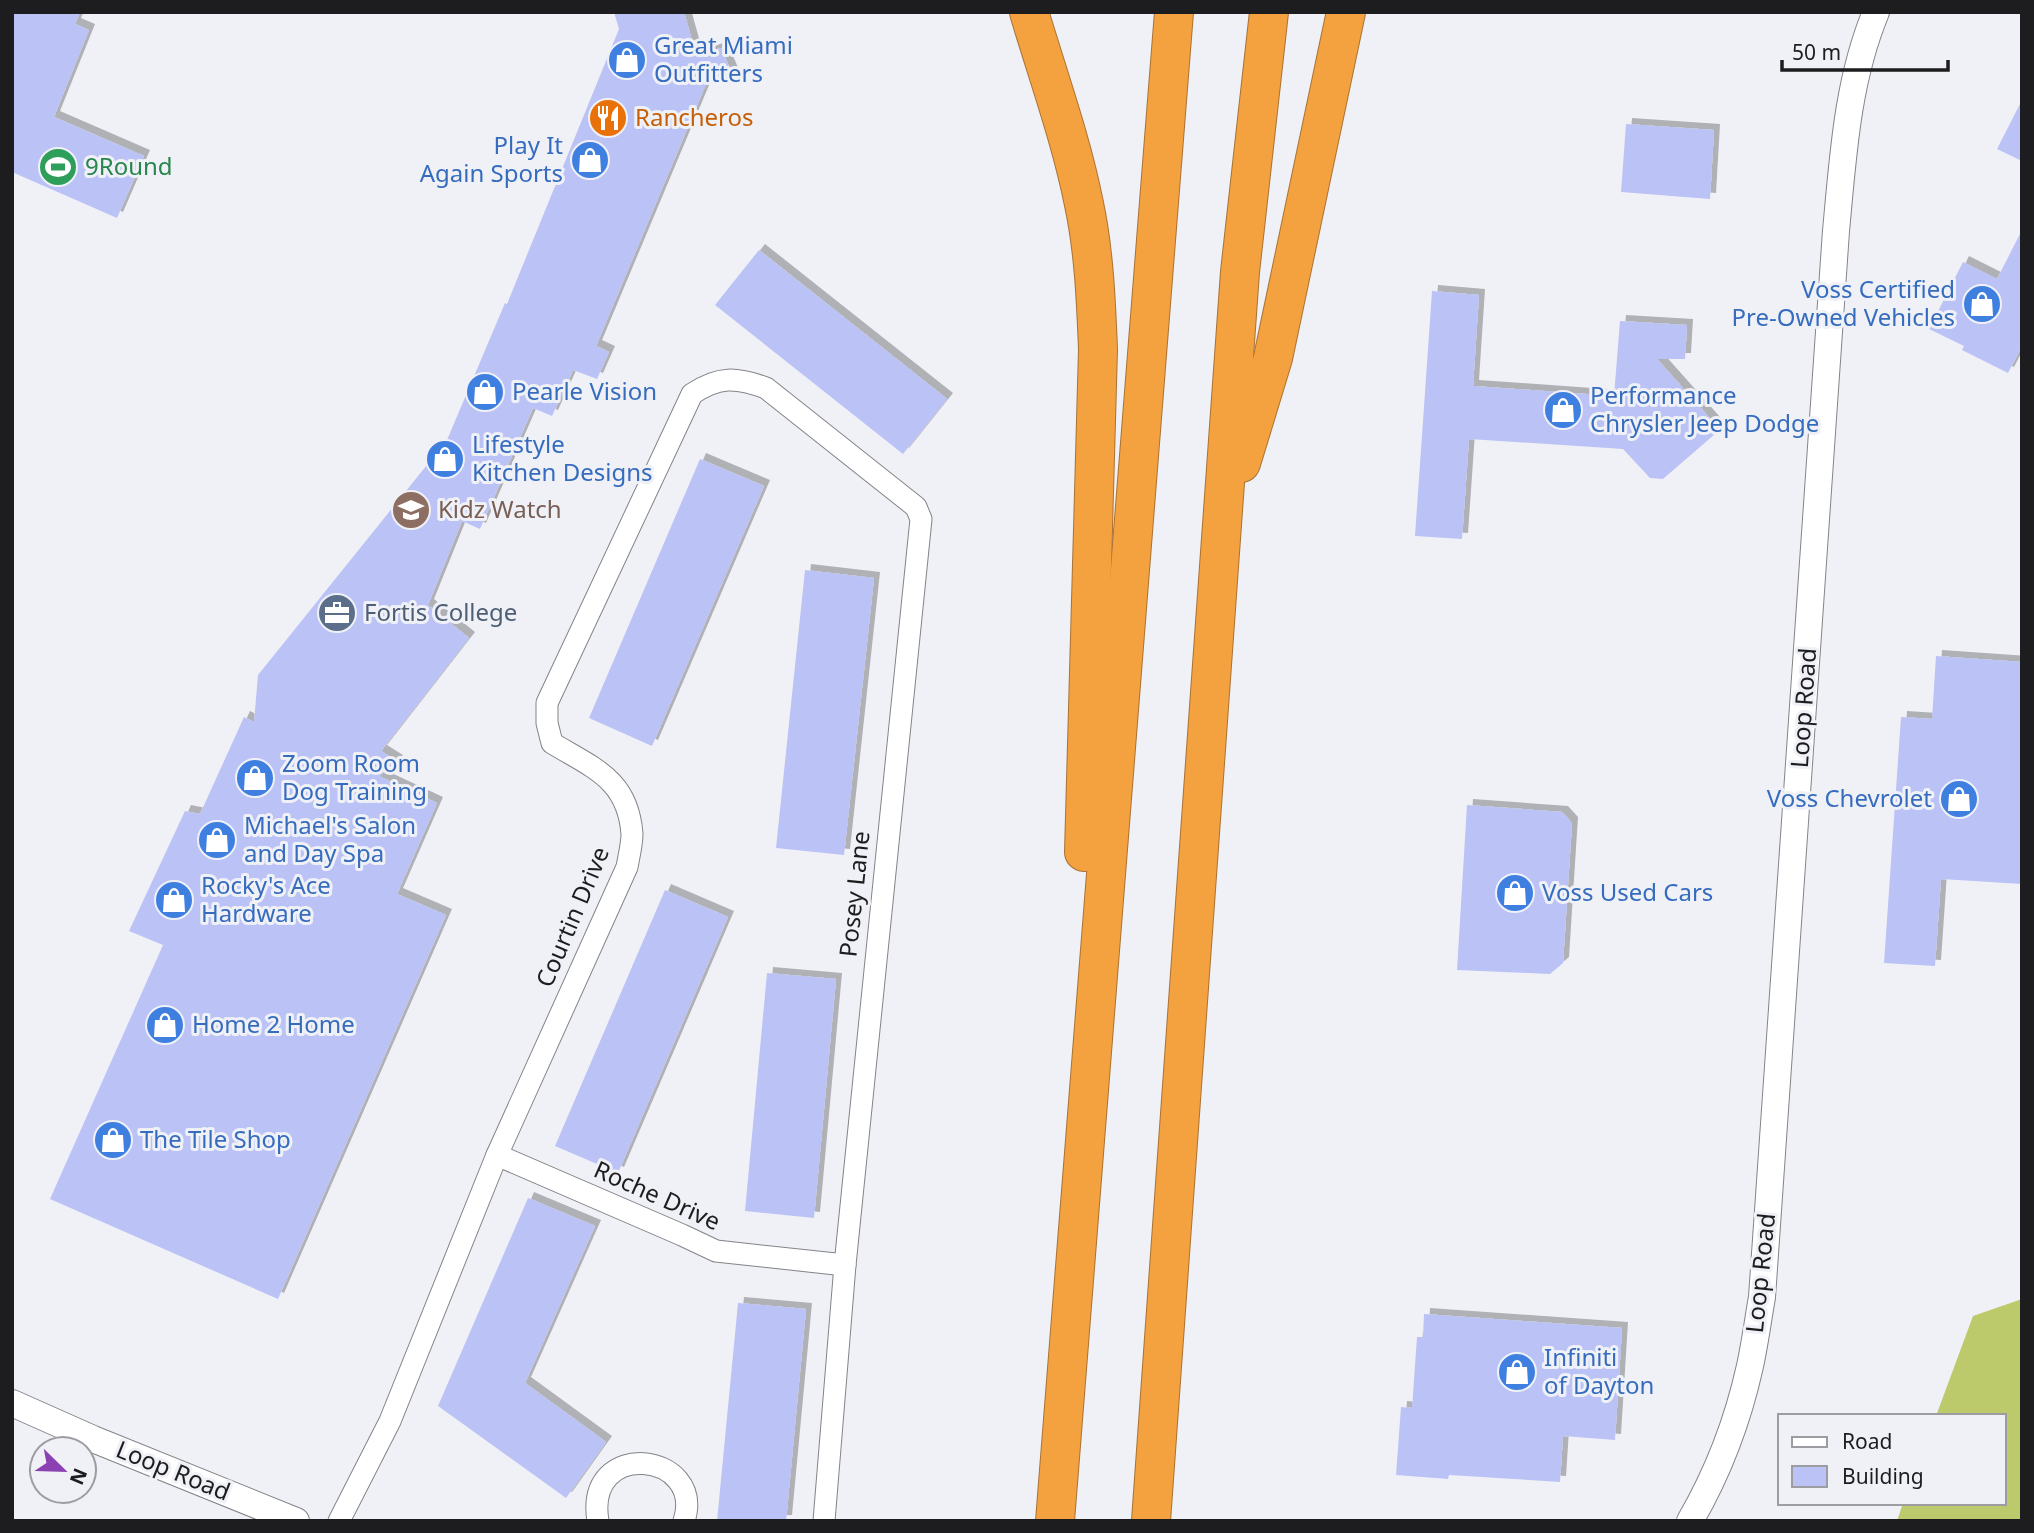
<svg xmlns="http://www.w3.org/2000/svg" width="2034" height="1533" font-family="'Noto Sans',sans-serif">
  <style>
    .forest { fill: #bdca6b }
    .building { fill: #bbc3f6; filter: url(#shadow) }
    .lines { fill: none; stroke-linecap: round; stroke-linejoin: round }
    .minor-casing { stroke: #838489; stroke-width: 23 }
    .tertiary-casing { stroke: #838489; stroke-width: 28 }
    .motorway-casing { stroke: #a97334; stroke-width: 40 }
    .minor { stroke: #fff; stroke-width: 21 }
    .tertiary { stroke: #fff; stroke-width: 26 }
    .motorway { stroke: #f4a140; stroke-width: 38 }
    .labels { text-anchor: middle; stroke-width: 6; stroke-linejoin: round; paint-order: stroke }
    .shop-label { font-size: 24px; fill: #366cbe; stroke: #f0f1f7; text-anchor: start }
    .food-label { font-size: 24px; fill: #c56008; stroke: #f0f1f7; text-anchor: start }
    .leisure-label { font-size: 24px; fill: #27864d; stroke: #f0f1f7; text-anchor: start }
    .education-label { font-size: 24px; fill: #785e54; stroke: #f0f1f7; text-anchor: start }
    .service-label { font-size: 24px; fill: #4e5e75; stroke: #f0f1f7; text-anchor: start }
    .street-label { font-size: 24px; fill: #1d1d1f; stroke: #f0f1f7 }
  </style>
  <defs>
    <filter id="shadow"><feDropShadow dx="6" dy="-6" stdDeviation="0" flood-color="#0004"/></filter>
  </defs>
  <rect width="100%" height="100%" fill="#f0f1f7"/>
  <polygon class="forest" points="2022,1299 2022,1521 1897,1521 1903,1503 2004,1503 2004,1416 1936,1416 1973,1316"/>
  <g class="building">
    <polygon points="12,12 80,12 75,24 89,30 54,117 144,156 117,218 12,172"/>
    <polygon points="614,12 684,12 696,55 721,48 734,78 706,84 596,346 609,352 597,379 573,370 552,416 533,408 480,529 462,521 428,605 469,638 381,751 397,761 379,776 437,803 397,894 446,915 278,1299 50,1199 163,945 129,931 185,811 200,814 244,717 254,722 258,675 447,440 505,303 507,304 619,29"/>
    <polygon points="2022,100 2022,161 1997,149"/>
    <polygon points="1626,124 1714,130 1710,199 1621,192"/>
    <polygon points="2022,230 2022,346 2008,373 1962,350 1964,346 1929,329 1963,262 1997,279"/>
    <polygon points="759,250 947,399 903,454 715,305"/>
    <polygon points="1432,291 1479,295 1473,386 1614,396 1620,321 1687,325 1685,359 1657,359 1715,424 1715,434 1663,479 1650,478 1623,449 1469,439 1462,539 1415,536"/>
    <polygon points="700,459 764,486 652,746 589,718"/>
    <polygon points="805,570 874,578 844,855 776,848"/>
    <polygon points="1936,656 2022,662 2022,884 1941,879 1935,966 1884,963 1901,717 1932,719"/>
    <polygon points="1467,805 1562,812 1572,823 1563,963 1550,974 1457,970"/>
    <polygon points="665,890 728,917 618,1173 555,1146"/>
    <polygon points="767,973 836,979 814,1218 745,1211"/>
    <polygon points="528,1198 595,1226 525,1383 606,1442 566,1498 438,1406"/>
    <polygon points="738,1303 806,1309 786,1521 717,1521"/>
    <polygon points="1424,1314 1622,1328 1615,1440 1563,1436 1560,1482 1449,1475 1448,1479 1396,1475 1401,1407 1412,1408 1417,1337 1423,1337"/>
  </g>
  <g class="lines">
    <defs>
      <g id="minor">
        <polyline points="497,1155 682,1235 716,1251 845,1265"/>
        <path d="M339 1521 390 1421 497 1155 627 867C629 856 632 844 632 834 628 779 593 768 552 743L547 723V703L692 394C719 376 736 377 766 388L916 507 921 519 845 1265 824 1521"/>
        <path d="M598 1521C584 1437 706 1452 684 1521"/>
      </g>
      <g id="tertiary">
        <polyline points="12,1403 93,1439 296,1521"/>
        <path d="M1690 1521C1718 1473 1738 1420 1750 1366 1755 1343 1758 1320 1762 1297L1836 231C1843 157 1847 82 1876 12"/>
      </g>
      <g id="motorway">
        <path d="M1029 12C1048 76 1071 139 1084 204 1094 251 1096 300 1098 349L1084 852"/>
        <polyline points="1241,463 1273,358 1346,12"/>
        <polyline points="1055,1521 1174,12"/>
        <polyline points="1151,1521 1240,272 1269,12"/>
      </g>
    </defs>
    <use href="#minor" class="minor-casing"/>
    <use href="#tertiary" class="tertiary-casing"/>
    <use href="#motorway" class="motorway-casing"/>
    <use href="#minor" class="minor"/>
    <use href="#tertiary" class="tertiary"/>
    <use href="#motorway" class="motorway"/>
  </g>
  <defs>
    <symbol id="shop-disc" viewBox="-11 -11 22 22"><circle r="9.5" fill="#3f7fe0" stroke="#f0f1f7"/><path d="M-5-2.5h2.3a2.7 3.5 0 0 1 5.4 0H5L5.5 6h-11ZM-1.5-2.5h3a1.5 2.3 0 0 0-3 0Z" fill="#fff"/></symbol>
    <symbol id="restaurant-disc" viewBox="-11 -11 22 22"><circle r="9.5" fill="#e8710a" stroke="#f0f1f7"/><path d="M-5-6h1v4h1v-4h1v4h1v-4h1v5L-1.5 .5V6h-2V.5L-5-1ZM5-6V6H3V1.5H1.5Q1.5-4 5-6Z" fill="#fff"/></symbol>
    <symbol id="stadium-disc" viewBox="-11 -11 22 22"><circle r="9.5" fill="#2e9e5b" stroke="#f0f1f7"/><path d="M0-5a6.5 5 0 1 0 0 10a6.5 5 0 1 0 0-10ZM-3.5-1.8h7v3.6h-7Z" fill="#fff"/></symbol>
    <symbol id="school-disc" viewBox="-11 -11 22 22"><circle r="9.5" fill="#8d6e63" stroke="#f0f1f7"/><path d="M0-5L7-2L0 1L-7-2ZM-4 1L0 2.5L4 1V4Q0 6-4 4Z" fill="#fff"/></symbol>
    <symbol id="office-disc" viewBox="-11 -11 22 22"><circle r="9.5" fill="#5c6f8a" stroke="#f0f1f7"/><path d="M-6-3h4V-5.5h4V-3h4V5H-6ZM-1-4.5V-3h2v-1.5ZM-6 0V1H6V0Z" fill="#fff"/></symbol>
  </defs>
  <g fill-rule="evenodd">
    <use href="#shop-disc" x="605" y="38" width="44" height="44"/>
    <use href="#restaurant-disc" x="586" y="96" width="44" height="44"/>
    <use href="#shop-disc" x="568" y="138" width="44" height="44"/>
    <use href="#stadium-disc" x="36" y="145" width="44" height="44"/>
    <use href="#shop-disc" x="1960" y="282" width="44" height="44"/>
    <use href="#shop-disc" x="463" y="370" width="44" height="44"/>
    <use href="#shop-disc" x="1541" y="388" width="44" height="44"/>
    <use href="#shop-disc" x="423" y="437" width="44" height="44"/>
    <use href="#school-disc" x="389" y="488" width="44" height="44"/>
    <use href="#office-disc" x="315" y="591" width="44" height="44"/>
    <use href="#shop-disc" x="233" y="756" width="44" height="44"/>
    <use href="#shop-disc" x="1937" y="777" width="44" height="44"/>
    <use href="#shop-disc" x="195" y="818" width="44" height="44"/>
    <use href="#shop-disc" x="1493" y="871" width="44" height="44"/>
    <use href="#shop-disc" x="152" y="878" width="44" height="44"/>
    <use href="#shop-disc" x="143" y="1003" width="44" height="44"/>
    <use href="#shop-disc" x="91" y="1118" width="44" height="44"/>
    <use href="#shop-disc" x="1495" y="1350" width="44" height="44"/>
  </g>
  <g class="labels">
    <g class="shop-label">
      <text x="654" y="54">Great Miami<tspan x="654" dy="28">Outfitters</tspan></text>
      <text x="563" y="154" text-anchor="end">Play It<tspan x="563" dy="28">Again Sports</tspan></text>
      <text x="1955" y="298" text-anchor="end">Voss Certified<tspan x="1955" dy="28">Pre-Owned Vehicles</tspan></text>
      <text x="512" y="400">Pearle Vision</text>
      <text x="1590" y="404">Performance<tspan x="1590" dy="28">Chrysler Jeep Dodge</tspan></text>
      <text x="472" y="453">Lifestyle<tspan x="472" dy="28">Kitchen Designs</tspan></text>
      <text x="282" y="772">Zoom Room<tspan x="282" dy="28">Dog Training</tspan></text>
      <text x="1932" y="807" text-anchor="end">Voss Chevrolet</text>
      <text x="244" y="834">Michael's Salon<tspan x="244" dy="28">and Day Spa</tspan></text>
      <text x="201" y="894">Rocky's Ace<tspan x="201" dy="28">Hardware</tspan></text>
      <text x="1542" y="901">Voss Used Cars</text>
      <text x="192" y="1033">Home 2 Home</text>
      <text x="140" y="1148">The Tile Shop</text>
      <text x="1544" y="1366">Infiniti<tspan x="1544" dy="28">of Dayton</tspan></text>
    </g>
    <g class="food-label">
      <text x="635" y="126">Rancheros</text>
    </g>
    <g class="leisure-label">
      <text x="85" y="175">9Round</text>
    </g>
    <g class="education-label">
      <text x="438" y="518">Kidz Watch</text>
    </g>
    <g class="service-label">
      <text x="364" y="621">Fortis College</text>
    </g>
    <g class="street-label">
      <text transform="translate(1804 708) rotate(-86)" y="8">Loop Road</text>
      <text transform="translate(855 894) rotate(-84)" y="8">Posey Lane</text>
      <text transform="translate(573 917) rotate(-67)" y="8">Courtin Drive</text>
      <text transform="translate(657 1196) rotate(24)" y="8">Roche Drive</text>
      <text transform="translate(1761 1273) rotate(-84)" y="8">Loop Road</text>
      <text transform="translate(173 1471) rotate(22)" y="8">Loop Road</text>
    </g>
  </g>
  <rect width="2034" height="1533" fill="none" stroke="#1d1d1f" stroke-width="28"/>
  <rect x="1778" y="1414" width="228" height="91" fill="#f0f1f7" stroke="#9c9ca1" stroke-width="2"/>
  <rect x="1792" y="1437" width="35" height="10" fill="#ffffff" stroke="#9c9ca1" stroke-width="2"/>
  <text x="1842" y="1449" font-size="21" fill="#1d1d1f">Road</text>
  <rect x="1792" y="1466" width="35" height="21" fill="#bbc3f6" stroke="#9c9ca1" stroke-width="2"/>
  <text x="1842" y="1484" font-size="21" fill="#1d1d1f">Building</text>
  <g transform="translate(63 1470) rotate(113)"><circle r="33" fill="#f0f1f7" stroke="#9c9ca1" stroke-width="2"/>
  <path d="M0-5L12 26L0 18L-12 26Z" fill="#8c41b2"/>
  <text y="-10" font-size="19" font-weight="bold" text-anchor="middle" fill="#1d1d1f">N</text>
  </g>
  <path d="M1782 60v10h166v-10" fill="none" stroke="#1d1d1f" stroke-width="3.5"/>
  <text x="1792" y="60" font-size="21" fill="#1d1d1f" stroke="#f0f1f7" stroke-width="5" paint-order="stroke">50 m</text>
</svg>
